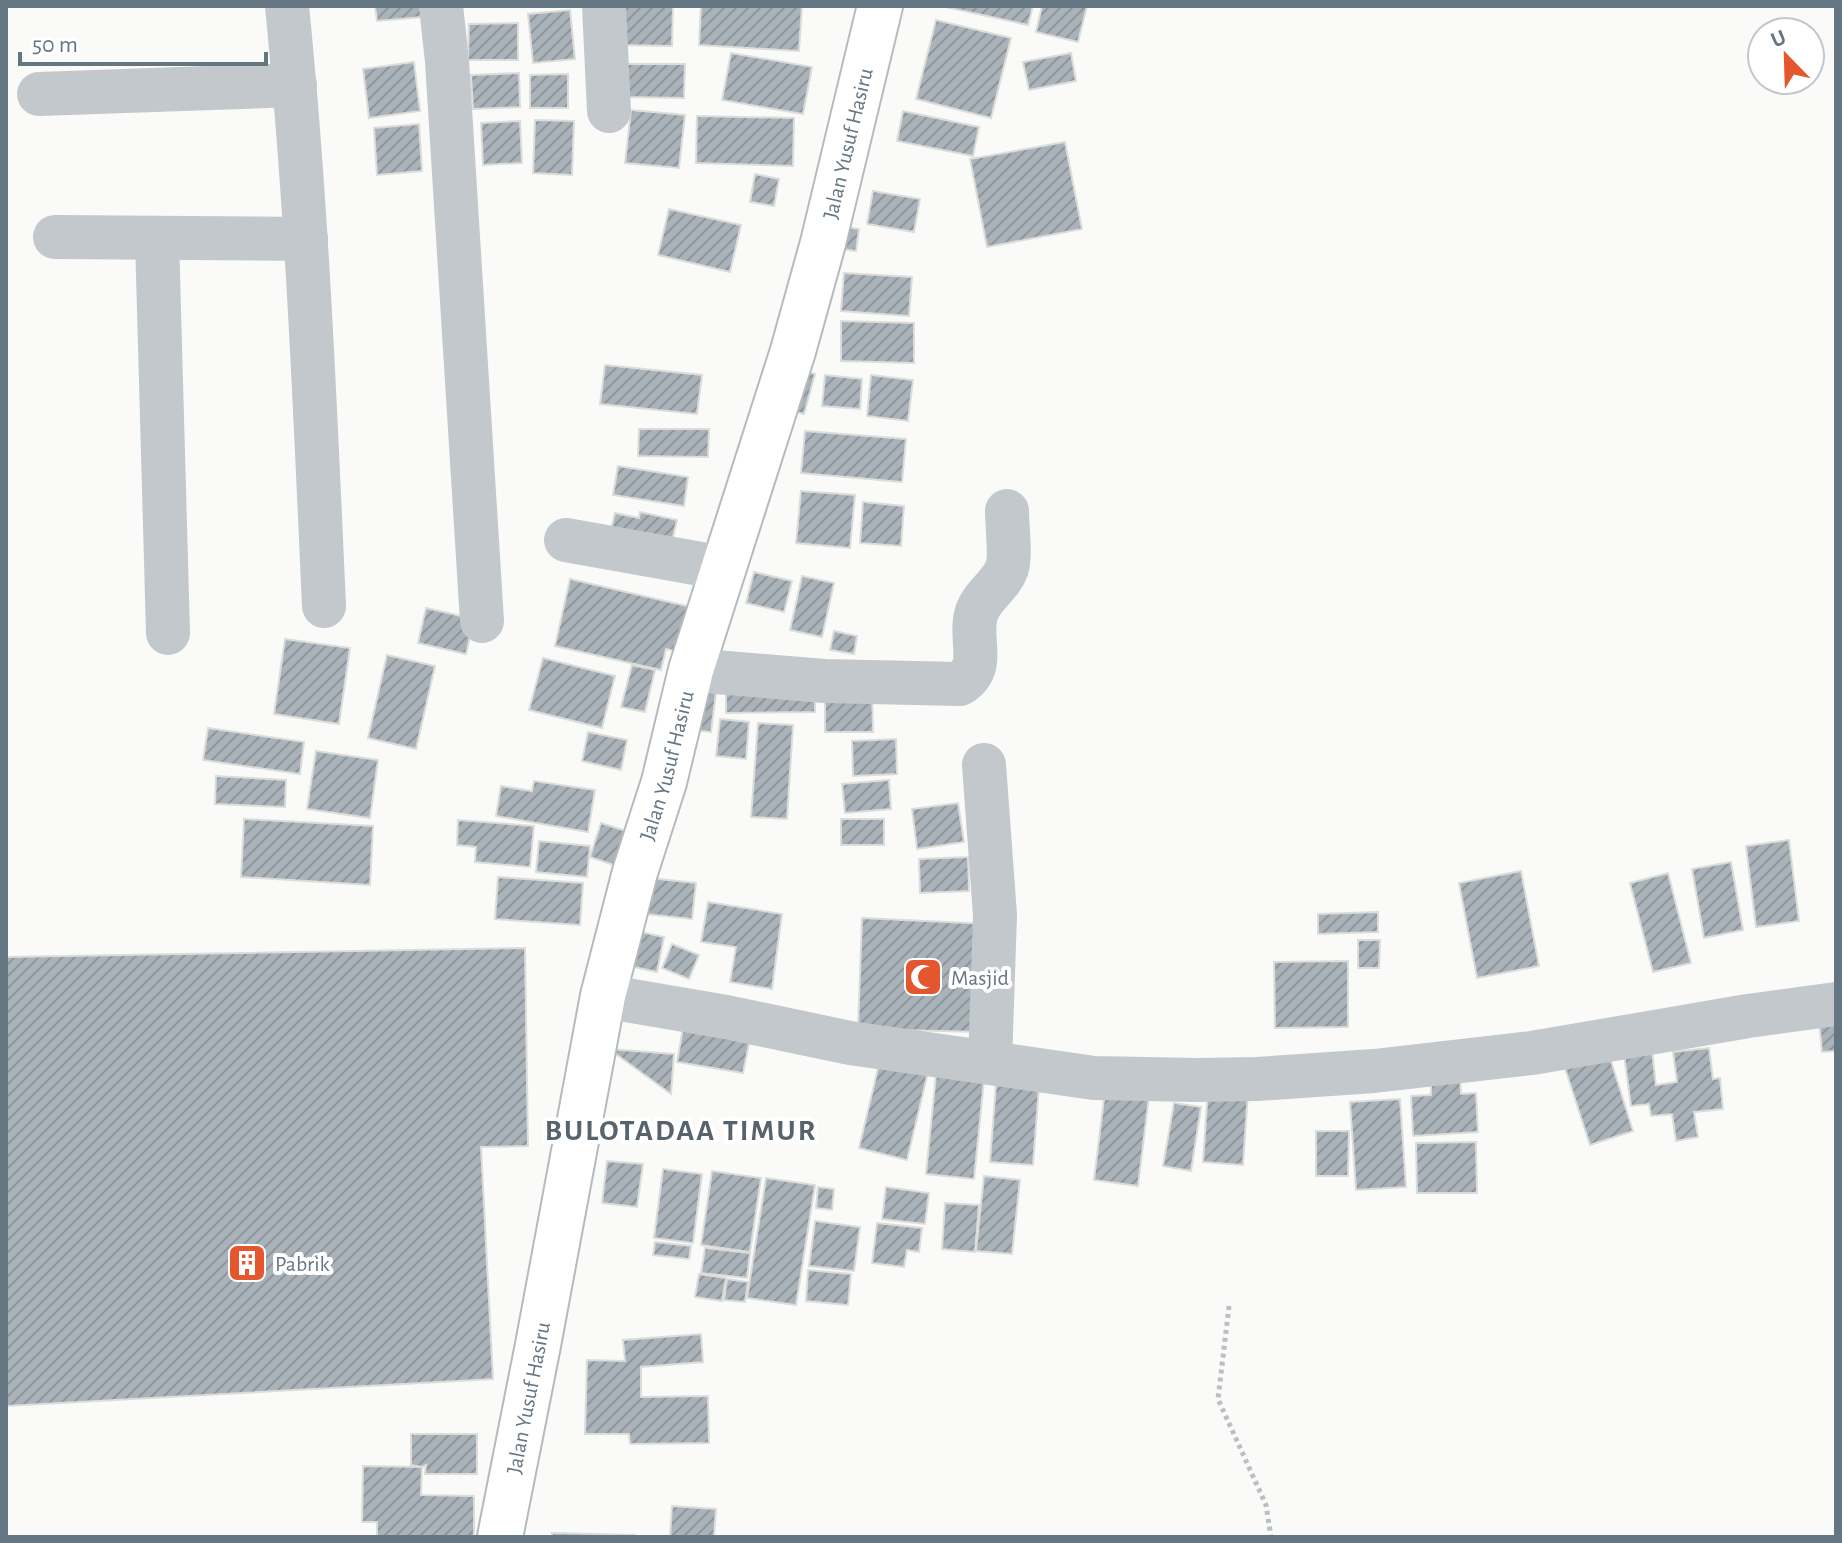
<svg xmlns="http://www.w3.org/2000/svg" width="1842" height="1543" font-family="'Alegreya Sans',sans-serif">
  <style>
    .building { fill: url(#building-hatch); stroke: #dcdcda; stroke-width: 2 }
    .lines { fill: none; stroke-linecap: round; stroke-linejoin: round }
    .major-casing { stroke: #b5babe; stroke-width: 48 }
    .path { stroke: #bbbfc2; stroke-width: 5; stroke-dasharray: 4 4; stroke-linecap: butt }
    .minor { stroke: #c3c8cc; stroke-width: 44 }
    .major { stroke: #fff; stroke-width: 44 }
    .labels { text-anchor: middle; stroke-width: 8; stroke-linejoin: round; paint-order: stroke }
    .street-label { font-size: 22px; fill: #657683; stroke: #fff }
    .poi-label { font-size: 22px; fill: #657683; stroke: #fff; text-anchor: start }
    .district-label { font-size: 30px; font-weight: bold; letter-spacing: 2px; fill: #57646e; stroke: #fff }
  </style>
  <defs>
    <pattern id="building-hatch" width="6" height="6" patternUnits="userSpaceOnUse" patternTransform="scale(2)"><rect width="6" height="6" fill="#aab3b9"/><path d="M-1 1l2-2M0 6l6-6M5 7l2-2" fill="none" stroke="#8e969c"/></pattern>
  </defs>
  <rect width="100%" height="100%" fill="#fafaf8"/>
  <g class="building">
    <polygon points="375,6 422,6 423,17 377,21"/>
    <polygon points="701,6 802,6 799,51 699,45"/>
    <polygon points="941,6 1033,6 1028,25"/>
    <polygon points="1042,6 1087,6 1078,42 1036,32"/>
    <polygon points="623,7 673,7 672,46 622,45"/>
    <polygon points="570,10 575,59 533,63 528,14"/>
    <polygon points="936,20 1011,38 991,118 916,99"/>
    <polygon points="518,23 518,60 468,60 469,24"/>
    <polygon points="731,53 812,67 803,114 722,100"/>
    <polygon points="1071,53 1076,81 1029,90 1023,62"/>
    <polygon points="414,62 420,111 369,118 363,69"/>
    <polygon points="626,64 685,64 684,98 625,97"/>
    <polygon points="519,73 520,107 473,109 471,75"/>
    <polygon points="568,74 568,108 530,108 530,75"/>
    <polygon points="631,110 685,115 679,168 625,163"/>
    <polygon points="903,111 979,127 973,156 897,141"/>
    <polygon points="697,116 794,118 793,166 696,163"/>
    <polygon points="535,120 574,121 572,175 533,173"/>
    <polygon points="520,121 522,163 483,165 481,123"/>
    <polygon points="419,124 422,171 377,175 374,128"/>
    <polygon points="1065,142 1082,229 987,247 970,159"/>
    <polygon points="755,174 779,179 774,206 750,202"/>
    <polygon points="873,191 920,199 914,232 867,224"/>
    <polygon points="669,209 741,225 730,272 658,255"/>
    <polygon points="833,225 859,229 856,251 829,247"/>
    <polygon points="844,273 912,277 909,316 841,311"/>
    <polygon points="841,321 914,323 914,363 841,361"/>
    <polygon points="605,365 702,375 697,414 600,404"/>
    <polygon points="793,368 815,374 804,414 782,409"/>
    <polygon points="825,375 862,379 860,409 822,406"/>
    <polygon points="871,375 913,380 908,421 867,416"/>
    <polygon points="639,429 709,429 708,457 638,456"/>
    <polygon points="805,431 906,439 902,482 801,473"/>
    <polygon points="618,466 688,477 684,506 613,495"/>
    <polygon points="801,491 855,495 850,548 796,543"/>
    <polygon points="863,502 904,506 901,546 860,543"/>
    <polygon points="640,512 677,520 671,546 609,538 615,513 639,518"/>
    <polygon points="754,572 792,581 784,612 746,603"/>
    <polygon points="802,576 834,583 822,637 790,630"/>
    <polygon points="570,579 691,607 681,652 666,649 661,670 555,646"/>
    <polygon points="426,608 474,619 466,654 418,643"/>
    <polygon points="834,631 857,636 854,654 830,650"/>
    <polygon points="285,639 350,648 339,724 274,714"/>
    <polygon points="387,655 435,666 416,749 368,738"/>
    <polygon points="543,658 615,676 602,728 529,710"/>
    <polygon points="632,665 655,670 645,712 621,707"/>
    <polygon points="690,682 717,685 711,732 684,729"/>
    <polygon points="726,686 815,686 815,712 726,713"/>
    <polygon points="825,688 872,688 873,732 825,732"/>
    <polygon points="720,719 749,722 746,759 716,756"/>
    <polygon points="758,723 793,725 787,819 751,817"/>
    <polygon points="208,728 304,742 300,774 203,760"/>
    <polygon points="588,732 627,740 621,770 582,761"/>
    <polygon points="896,739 897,774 853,776 852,741"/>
    <polygon points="316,751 378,760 370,818 307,809"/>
    <polygon points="216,776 286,780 285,807 215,804"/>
    <polygon points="889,780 891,809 845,813 842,784"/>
    <polygon points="534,781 595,790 588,832 496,816 501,786 532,791"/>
    <polygon points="958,803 964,842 917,849 912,809"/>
    <polygon points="244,819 373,826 370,885 241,877"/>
    <rect x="841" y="819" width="43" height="26"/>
    <polygon points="458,820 534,826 530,867 475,862 476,847 457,845"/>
    <polygon points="601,823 638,835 626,869 590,857"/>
    <polygon points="1789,840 1799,921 1756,927 1746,846"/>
    <polygon points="539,841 590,846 587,877 536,872"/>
    <polygon points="968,857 969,891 920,893 919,859"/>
    <polygon points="1731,862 1743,930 1704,938 1692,869"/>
    <polygon points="1521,871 1539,966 1477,978 1459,883"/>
    <polygon points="1668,873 1691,963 1653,972 1630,883"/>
    <polygon points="498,877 583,883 580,925 495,919"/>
    <polygon points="640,877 696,883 692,919 636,913"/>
    <polygon points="708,902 782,914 772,989 730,982 736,947 701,942"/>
    <polygon points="1378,912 1378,932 1318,934 1318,914"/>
    <polygon points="862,918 989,924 981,1032 858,1029"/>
    <polygon points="623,928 664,937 657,972 616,963"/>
    <polygon points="1358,940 1380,940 1379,968 1358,968"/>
    <polygon points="672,944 699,955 689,979 662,968"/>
    <polygon points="525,948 528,1146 481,1147 493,1379 6,1406 6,957"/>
    <polygon points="1348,961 1348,1027 1275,1028 1274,962"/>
    <polygon points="1836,1007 1836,1051 1822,1052 1818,1009"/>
    <polygon points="685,1017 752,1029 743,1073 677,1062"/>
    <polygon points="1607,1048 1633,1131 1590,1145 1563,1062"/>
    <polygon points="1709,1048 1713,1079 1720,1078 1723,1109 1694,1112 1698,1137 1676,1141 1672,1114 1651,1116 1649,1104 1631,1106 1624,1055 1652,1051 1656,1085 1677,1082 1673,1052"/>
    <polygon points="609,1049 674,1054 671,1094"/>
    <polygon points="881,1056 929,1068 907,1160 859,1148"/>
    <polygon points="937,1065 985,1070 974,1179 926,1174"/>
    <polygon points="1460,1075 1461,1094 1476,1093 1478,1132 1413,1136 1411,1096 1431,1095 1431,1076"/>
    <polygon points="1106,1083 1150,1088 1138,1186 1094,1180"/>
    <polygon points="996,1084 1039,1087 1033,1165 990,1162"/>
    <polygon points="1208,1089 1248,1092 1243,1165 1203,1162"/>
    <polygon points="1400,1099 1406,1187 1356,1190 1350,1102"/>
    <polygon points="1174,1103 1201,1107 1191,1171 1163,1166"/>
    <polygon points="1316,1131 1349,1131 1348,1176 1316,1176"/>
    <polygon points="1476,1142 1477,1193 1417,1193 1416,1143"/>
    <polygon points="607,1161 643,1164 637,1207 602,1203"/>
    <polygon points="663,1169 702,1174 693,1243 654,1238"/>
    <polygon points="712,1171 761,1178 750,1252 701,1245"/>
    <polygon points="984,1176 1020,1180 1012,1254 976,1251"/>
    <polygon points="766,1178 815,1185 796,1305 747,1298"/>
    <polygon points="818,1187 834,1189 832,1210 816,1208"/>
    <polygon points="886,1187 929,1193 925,1224 882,1219"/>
    <polygon points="945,1203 979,1205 975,1252 942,1249"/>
    <polygon points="815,1221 860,1227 854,1271 809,1266"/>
    <polygon points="877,1223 922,1228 919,1252 907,1250 904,1267 872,1263"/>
    <polygon points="655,1242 691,1246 689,1259 653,1255"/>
    <polygon points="705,1248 750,1253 747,1278 701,1273"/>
    <polygon points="808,1270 851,1274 848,1305 806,1301"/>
    <polygon points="699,1274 726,1278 722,1301 695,1297"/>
    <polygon points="727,1279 748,1282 745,1302 724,1300"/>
    <polygon points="701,1334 703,1362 641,1367 641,1397 708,1396 709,1443 630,1444 629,1434 585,1434 587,1360 625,1361 623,1340"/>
    <polygon points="411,1434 477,1434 477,1474 425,1474 426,1465 422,1467 411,1465"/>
    <polygon points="363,1466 422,1467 421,1495 474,1496 474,1537 377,1537 377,1522 362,1522"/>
    <polygon points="672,1506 716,1509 714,1537 670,1537"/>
    <polygon points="552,1533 635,1535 635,1537 552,1537"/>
  </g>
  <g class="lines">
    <defs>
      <g id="major">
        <path id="s1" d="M500 1537 538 1345 603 996 635 872 664 782 691 670 793 351 823 243 880 6"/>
      </g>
    </defs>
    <use href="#major" class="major-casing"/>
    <polyline class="path" points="1229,1306 1218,1399 1266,1505 1271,1537"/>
    <g class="minor">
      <path d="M287 6C307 206 315 406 324 606"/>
      <polyline points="441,6 447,61 482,621"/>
      <polyline points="604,6 609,111"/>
      <polyline points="39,94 295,85"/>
      <polyline points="55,237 306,239"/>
      <polyline points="157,238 168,633"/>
      <polyline points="566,540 723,568"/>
      <path d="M691 670 824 681 960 684C987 667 969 640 976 615 980 597 1001 586 1007 568 1011 556 1007 526 1007 511"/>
      <polyline points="984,765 995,915 990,1062"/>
      <polyline points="603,996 726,1017 850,1043 1094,1078 1197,1080 1257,1079 1374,1071 1532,1053 1748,1016 1836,1004"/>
    </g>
    <use href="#major" class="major"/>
  </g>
  <defs>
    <symbol id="mosque-square" viewBox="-11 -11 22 22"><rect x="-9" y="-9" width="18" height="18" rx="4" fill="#e4572e" stroke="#fff"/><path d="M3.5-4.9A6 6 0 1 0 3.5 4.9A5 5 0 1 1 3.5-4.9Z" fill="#fff"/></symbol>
    <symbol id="building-square" viewBox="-11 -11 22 22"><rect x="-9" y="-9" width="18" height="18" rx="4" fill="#e4572e" stroke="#fff"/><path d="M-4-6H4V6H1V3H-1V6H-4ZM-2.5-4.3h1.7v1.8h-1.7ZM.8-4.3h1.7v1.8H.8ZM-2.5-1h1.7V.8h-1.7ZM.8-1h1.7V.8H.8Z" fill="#fff"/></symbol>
  </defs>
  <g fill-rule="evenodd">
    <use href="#mosque-square" x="901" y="955" width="44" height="44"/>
    <use href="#building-square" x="225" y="1241" width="44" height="44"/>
  </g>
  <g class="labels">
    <g class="street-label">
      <text dy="8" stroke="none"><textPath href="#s1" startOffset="1438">Jalan Yusuf Hasiru</textPath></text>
      <text dy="8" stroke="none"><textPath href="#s1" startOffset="790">Jalan Yusuf Hasiru</textPath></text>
      <text dy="8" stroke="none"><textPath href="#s1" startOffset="142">Jalan Yusuf Hasiru</textPath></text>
    </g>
    <g class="poi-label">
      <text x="951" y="985">Masjid</text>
      <text x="275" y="1271">Pabrik</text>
    </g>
    <g class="district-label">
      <text x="681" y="1140">BULOTADAA TIMUR</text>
    </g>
  </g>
  <rect width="1842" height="1543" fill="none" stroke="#657683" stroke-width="16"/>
  <g transform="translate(1786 56) rotate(337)"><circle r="38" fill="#ffffff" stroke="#c1c8cd" stroke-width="2"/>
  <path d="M0-6L14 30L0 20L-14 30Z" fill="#e4572e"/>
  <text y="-12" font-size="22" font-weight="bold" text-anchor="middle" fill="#657683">U</text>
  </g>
  <path d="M20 52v12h246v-12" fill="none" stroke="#657683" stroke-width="4"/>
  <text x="32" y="52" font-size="24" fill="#657683" stroke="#ffffff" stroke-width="6" paint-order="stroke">50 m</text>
</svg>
